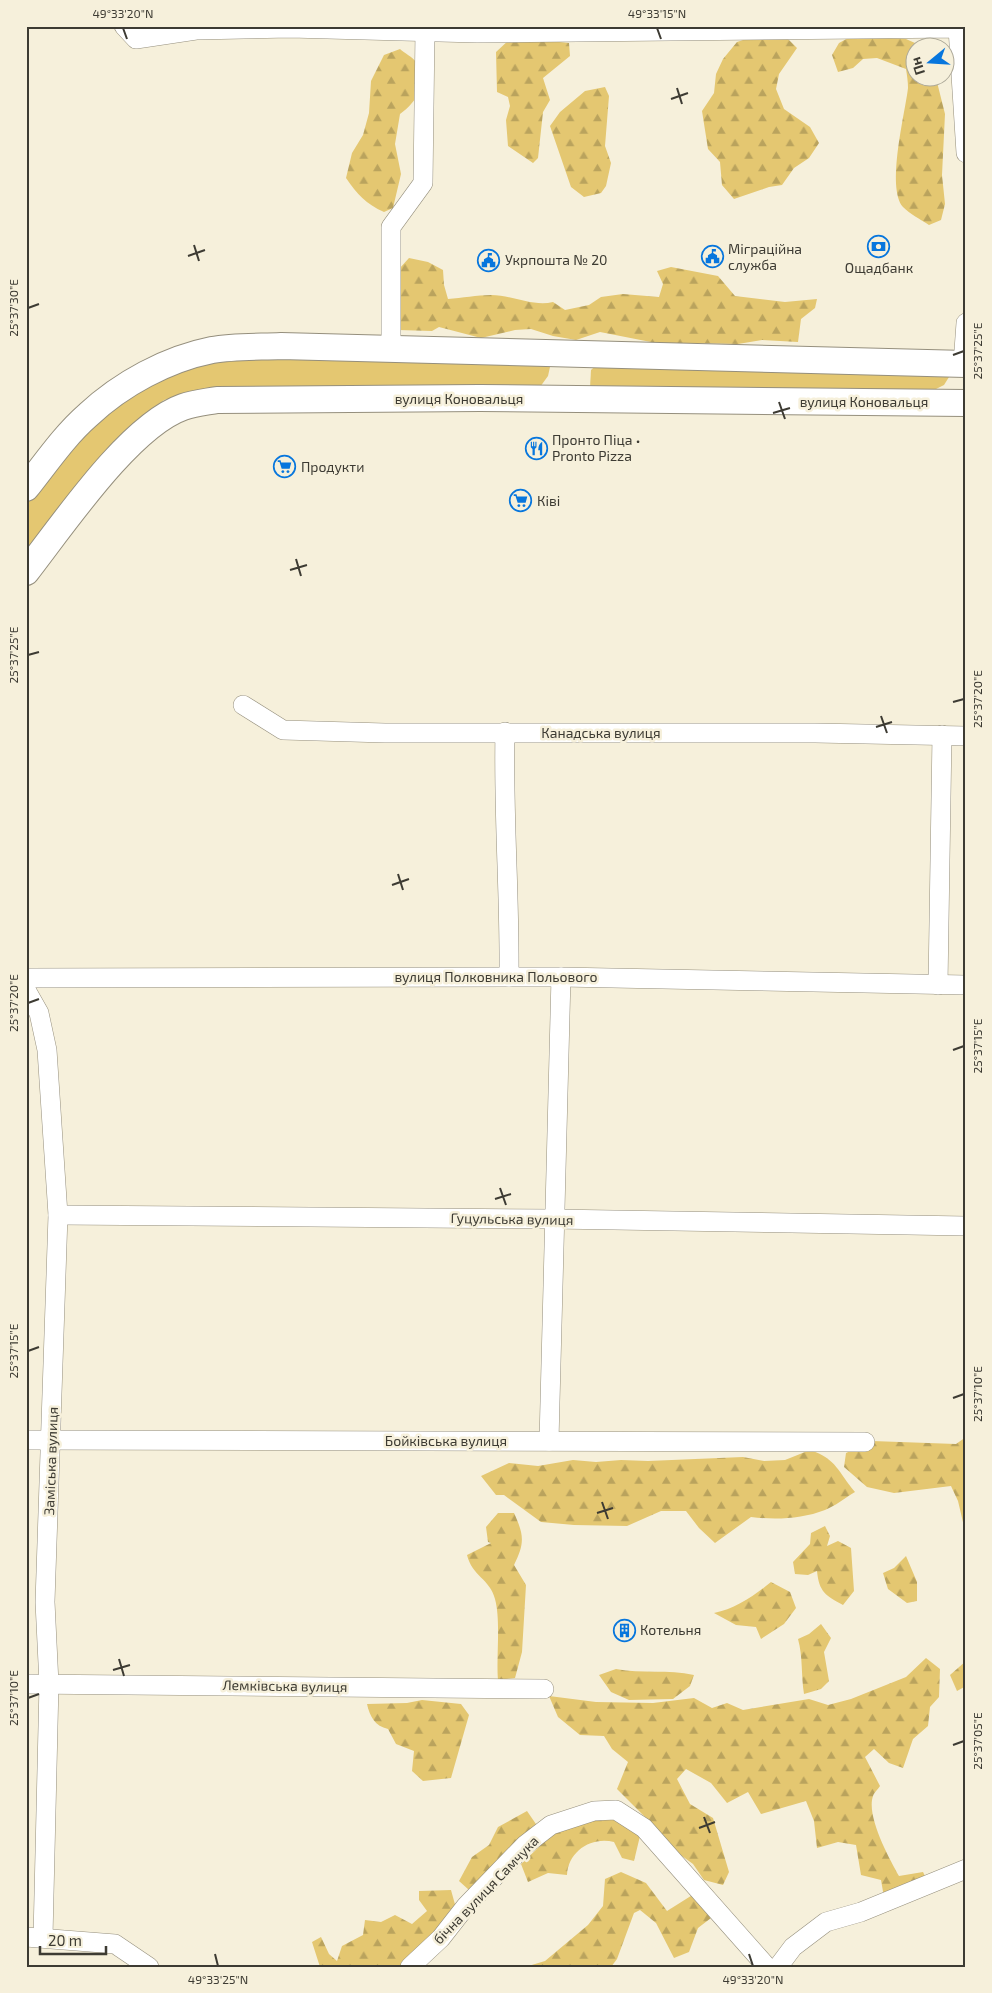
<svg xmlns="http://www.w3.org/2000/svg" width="992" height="1993" font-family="'Exo 2',sans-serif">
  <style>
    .grass { fill: #e4c771 }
    .forest { fill: url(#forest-firs) }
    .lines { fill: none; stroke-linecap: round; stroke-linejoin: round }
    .minor-casing { stroke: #958f7d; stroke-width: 20 }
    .secondary-casing { stroke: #958f7d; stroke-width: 28 }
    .minor { stroke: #fff; stroke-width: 19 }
    .secondary { stroke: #fff; stroke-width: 26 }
    .ticks { fill: none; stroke: #3d3b33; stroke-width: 2 }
    .labels { text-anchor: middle; stroke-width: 5; stroke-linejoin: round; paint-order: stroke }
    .poi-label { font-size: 14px; fill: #3d3b33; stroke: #f6f0db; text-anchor: start }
    .street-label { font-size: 14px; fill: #3d3b33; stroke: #f6f0db }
    .neatline { fill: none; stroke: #3d3b33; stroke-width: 2 }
    .ticks-label { font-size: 12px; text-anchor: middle; fill: #3d3b33 }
  </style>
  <defs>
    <pattern id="forest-firs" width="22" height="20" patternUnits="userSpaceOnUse" patternTransform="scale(1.25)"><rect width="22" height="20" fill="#e4c771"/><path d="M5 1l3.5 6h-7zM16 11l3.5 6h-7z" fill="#baa35d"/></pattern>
  </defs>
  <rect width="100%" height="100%" fill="#f6f0db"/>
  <g class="grass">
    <polygon points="244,357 543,364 550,367 548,376 540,387 245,386 213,387 189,393 164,400 154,408 26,554 26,504 78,439 122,399 189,368"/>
    <polygon points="600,362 946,371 949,377 944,385 934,390 590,388 591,370"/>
  </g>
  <g class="forest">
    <path d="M852 36 906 39 924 47 914 48V78H936L945 114 942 175 945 204 941 220 929 225C920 219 910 214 903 207 886 187 905 114 908 88 908 82 907 75 906 69L877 58 863 59 853 68 838 72 832 55 839 43Z"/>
    <polygon points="512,37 569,43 570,56 543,78 550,100 543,112 538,158 533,163 508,146 506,120 510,106 508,97 497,92 496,52"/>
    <polygon points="752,37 787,38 797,48 779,74 776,89 784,109 810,127 819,143 809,158 794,168 782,185 769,187 734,199 722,185 720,162 708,149 702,111 714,93 716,74 723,59 737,42"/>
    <path d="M400 49C404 53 413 57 416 62 428 83 418 101 400 114L395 144 401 174 393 208 384 212C366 204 357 194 346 178L352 153 363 135 369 113 371 81 384 55Z"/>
    <polygon points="605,87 609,96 605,146 611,163 606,186 601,193 584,197 571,187 550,126 560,112 585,91"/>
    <path d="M409 258 428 262 443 270 444 285 448 299C462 298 477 295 491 295 513 295 533 307 553 302L565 310 589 305 601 297 623 294 659 297 663 284 657 271 671 267 718 276 735 296 785 302 817 299 815 308 801 319 798 342 762 340 738 344 692 343 666 345 600 332 576 340 553 336 531 329 515 330 481 338 439 327 432 331 398 330 399 269Z"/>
    <polygon points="966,1437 966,1535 958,1501 951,1486 894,1493 867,1487 844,1467 846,1453 872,1441 956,1444"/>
    <path d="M810 1450C837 1459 838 1472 855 1492 845 1498 835 1506 825 1510 802 1519 775 1520 751 1517L715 1543 699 1528 686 1511H661L627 1526 574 1525 541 1522 504 1495H496L481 1476 509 1463 538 1466 573 1460 596 1462 621 1460 648 1461 743 1457 764 1461 785 1460Z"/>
    <path d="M498 1513H514C524 1535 525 1543 514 1565L526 1585 522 1652 515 1678 498 1680C496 1657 501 1621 495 1599 490 1579 472 1576 467 1555L491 1543 488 1542 486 1527Z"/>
    <path d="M825 1526 830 1536 827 1546 838 1541 851 1548 854 1591 843 1605C826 1596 819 1592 817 1571L808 1575 795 1574 793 1562 810 1544 811 1533Z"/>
    <polygon points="906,1556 917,1582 917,1601 907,1603 888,1589 883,1573 894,1568"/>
    <path d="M771 1582 790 1592 796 1608 784 1624 761 1639 756 1627 736 1625 714 1613C735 1609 754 1596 771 1582Z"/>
    <path d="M821 1624 831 1638 824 1652 829 1681 821 1689 804 1694C801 1675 803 1657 798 1639L809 1634Z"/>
    <path d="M926 1658 940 1669 939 1697 930 1707 928 1726 913 1739 903 1768 889 1763 874 1749 865 1757 880 1786C878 1789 874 1793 873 1796 866 1816 889 1858 899 1876L923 1872 929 1884 885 1903 881 1880 861 1875 856 1845 838 1842 817 1848 814 1821 806 1801 761 1814 748 1792 727 1803 711 1783 686 1769 677 1779 690 1804 713 1818 729 1872 723 1885 704 1880 693 1864 671 1848 648 1820 617 1789 628 1762 612 1749 604 1736 580 1735 558 1717 549 1696 596 1702 653 1703 694 1698 712 1708 727 1703 743 1710 809 1699 828 1705 851 1699 906 1677Z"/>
    <polygon points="966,1661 966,1686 957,1691 950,1675"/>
    <path d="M616 1669C642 1674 668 1669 694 1675L690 1686 673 1699 629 1700 611 1692 599 1675Z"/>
    <path d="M422 1700 461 1704 469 1715 451 1778 423 1781 412 1771 414 1751 396 1744 388 1729C375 1726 370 1717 367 1704L407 1703Z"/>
    <polygon points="527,1811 538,1827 469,1890 459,1881 472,1857 489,1845 498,1827"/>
    <path d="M614 1812 640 1836 634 1861 622 1858 614 1842C592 1836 568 1851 567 1875L548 1873 528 1882 521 1864 559 1828 593 1821Z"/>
    <polygon points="621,1872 646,1883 667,1911 694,1894 711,1918 698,1928 689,1952 674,1958 656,1923 640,1910 634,1913 617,1959 611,1967 525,1967 545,1961 588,1925 603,1906 605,1879"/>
    <polygon points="451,1890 456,1908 402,1967 320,1967 312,1942 321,1937 329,1954 337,1961 342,1946 363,1935 365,1920 381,1922 395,1915 412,1924 427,1911 419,1900 419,1891"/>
  </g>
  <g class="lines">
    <defs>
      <g id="minor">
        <polyline points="124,26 136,39 196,30 290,28 477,33 958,28 966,153"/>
        <polyline points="391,349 391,227 423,183 425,31"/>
        <polyline points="963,364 966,323"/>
        <polyline points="243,705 283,730 385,733 815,733 966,736"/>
        <path d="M505 732C503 814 510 895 509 977"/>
        <polyline points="26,978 561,977 966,985"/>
        <polyline points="938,985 942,735"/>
        <polyline points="26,990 39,1013 47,1050 58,1215 45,1602 49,1684 43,1937"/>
        <polyline points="58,1215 554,1219 966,1226"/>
        <polyline points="26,1440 865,1442"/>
        <polyline points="549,1441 561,977"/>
        <polyline points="26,1684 544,1689"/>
        <polyline points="26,1937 115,1944 149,1967"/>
        <polyline points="410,1967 441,1938 466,1906 525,1845 551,1825 594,1811 616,1810 644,1828 767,1967"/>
        <polyline points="778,1967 793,1947 826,1922 861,1912 966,1869"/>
      </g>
      <g id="secondary">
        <path d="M26 488C46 463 64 436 88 415 121 384 167 359 212 350 234 346 259 347 281 346L966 364"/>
        <path d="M26 572C62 526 129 426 183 407 194 403 206 402 217 400L480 398 966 403"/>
      </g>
    </defs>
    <use href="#minor" class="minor-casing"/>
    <use href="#secondary" class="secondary-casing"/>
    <use href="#minor" class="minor"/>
    <use href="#secondary" class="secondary"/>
  </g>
  <path class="ticks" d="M123 28 127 39M657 28 661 39M677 88 682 104M671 99 688 93M194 245 199 261M188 256 205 250M28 308 39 304M953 355 964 351M779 402 785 419M773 413 790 408M296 559 301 576M290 570 307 565M28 655 39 652M953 702 964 699M881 716 887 733M876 727 892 722M398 874 403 890M392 885 409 879M28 1003 39 999M953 1050 964 1046M500 1188 506 1205M495 1199 511 1194M28 1351 39 1347M953 1398 964 1394M602 1502 608 1519M597 1513 613 1508M119 1659 124 1676M113 1670 130 1665M28 1698 39 1694M953 1745 964 1741M704 1817 710 1833M699 1828 715 1822M215 1954 218 1966M749 1954 753 1966"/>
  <defs>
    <symbol id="bank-ring" viewBox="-11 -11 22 22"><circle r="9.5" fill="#f6f0db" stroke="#0776dd" stroke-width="1.5"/><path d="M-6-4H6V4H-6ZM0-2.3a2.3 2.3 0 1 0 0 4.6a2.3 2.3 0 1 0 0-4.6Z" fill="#0776dd"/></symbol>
    <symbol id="civic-ring" viewBox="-11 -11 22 22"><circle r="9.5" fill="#f6f0db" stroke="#0776dd" stroke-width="1.5"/><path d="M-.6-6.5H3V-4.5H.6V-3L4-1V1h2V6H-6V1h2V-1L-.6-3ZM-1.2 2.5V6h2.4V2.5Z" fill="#0776dd"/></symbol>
    <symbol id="restaurant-ring" viewBox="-11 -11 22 22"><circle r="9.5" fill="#f6f0db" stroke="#0776dd" stroke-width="1.5"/><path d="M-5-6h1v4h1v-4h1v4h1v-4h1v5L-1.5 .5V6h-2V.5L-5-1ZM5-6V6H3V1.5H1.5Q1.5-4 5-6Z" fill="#0776dd"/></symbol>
    <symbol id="supermarket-ring" viewBox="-11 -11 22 22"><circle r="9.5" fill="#f6f0db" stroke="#0776dd" stroke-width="1.5"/><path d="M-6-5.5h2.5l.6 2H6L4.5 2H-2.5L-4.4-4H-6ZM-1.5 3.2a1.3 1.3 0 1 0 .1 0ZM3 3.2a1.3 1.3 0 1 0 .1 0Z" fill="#0776dd"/></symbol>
    <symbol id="building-ring" viewBox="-11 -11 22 22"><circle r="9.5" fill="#f6f0db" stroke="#0776dd" stroke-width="1.5"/><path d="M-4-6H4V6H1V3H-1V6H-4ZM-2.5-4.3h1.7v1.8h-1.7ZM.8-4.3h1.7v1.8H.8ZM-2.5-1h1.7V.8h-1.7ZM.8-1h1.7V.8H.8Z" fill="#0776dd"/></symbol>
  </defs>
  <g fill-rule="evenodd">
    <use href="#bank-ring" x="866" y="234" width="25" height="25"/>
    <use href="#civic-ring" x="700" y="244" width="25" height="25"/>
    <use href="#civic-ring" x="476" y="248" width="25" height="25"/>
    <use href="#restaurant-ring" x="524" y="436" width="25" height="25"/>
    <use href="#supermarket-ring" x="272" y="454" width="25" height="25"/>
    <use href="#supermarket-ring" x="508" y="488" width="25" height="25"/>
    <use href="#building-ring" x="612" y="1618" width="25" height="25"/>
  </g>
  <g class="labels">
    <g class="poi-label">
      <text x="728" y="254">Міграційна<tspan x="728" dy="16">служба</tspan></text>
      <text x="505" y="265">Укрпошта № 20</text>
      <text x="879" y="273" text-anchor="middle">Ощадбанк</text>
      <text x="552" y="445">Пронто Піца •<tspan x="552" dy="16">Pronto Pizza</tspan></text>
      <text x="301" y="472">Продукти</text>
      <text x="537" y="506">Ківі</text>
      <text x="640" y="1635">Котельня</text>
    </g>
    <g class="street-label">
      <text x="459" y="404">вулиця Коновальця</text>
      <text x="864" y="407">вулиця Коновальця</text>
      <text x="601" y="738">Канадська вулиця</text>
      <text x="496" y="982">вулиця Полковника Польового</text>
      <text transform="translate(512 1219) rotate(1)" y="5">Гуцульська вулиця</text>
      <text x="446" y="1446">Бойківська вулиця</text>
      <text transform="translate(51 1461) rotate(-88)" y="5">Заміська вулиця</text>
      <text transform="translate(285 1686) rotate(1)" y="5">Лемківська вулиця</text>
      <text transform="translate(486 1890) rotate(-46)" y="5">бічна вулиця Самчука</text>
    </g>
  </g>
  <rect width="992" height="1993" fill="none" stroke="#f6f0db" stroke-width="55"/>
  <g transform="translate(930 62) rotate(252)"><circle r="24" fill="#f6f0db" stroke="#aca898"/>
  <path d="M0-4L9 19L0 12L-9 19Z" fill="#0776dd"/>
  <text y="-8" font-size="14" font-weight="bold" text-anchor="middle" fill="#3d3b33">Пн</text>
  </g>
  <path d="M40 1946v8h66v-8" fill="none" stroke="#3d3b33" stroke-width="2.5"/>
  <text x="48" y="1946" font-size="15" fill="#3d3b33" stroke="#f6f0db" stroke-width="4" paint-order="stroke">20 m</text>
  <rect x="28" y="28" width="936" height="1938" class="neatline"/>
  <g class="ticks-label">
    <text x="123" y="18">49°33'20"N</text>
    <text x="657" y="18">49°33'15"N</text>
    <text transform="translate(14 308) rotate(-90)" y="4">25°37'30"E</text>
    <text transform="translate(978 351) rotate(-90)" y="4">25°37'25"E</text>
    <text transform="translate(14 655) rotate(-90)" y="4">25°37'25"E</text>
    <text transform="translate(978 699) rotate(-90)" y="4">25°37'20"E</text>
    <text transform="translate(14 1003) rotate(-90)" y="4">25°37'20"E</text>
    <text transform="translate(978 1046) rotate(-90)" y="4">25°37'15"E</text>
    <text transform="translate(14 1351) rotate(-90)" y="4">25°37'15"E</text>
    <text transform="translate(978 1394) rotate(-90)" y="4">25°37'10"E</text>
    <text transform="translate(14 1698) rotate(-90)" y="4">25°37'10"E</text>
    <text transform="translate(978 1741) rotate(-90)" y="4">25°37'05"E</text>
    <text x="218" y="1984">49°33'25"N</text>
    <text x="753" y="1984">49°33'20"N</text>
  </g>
</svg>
